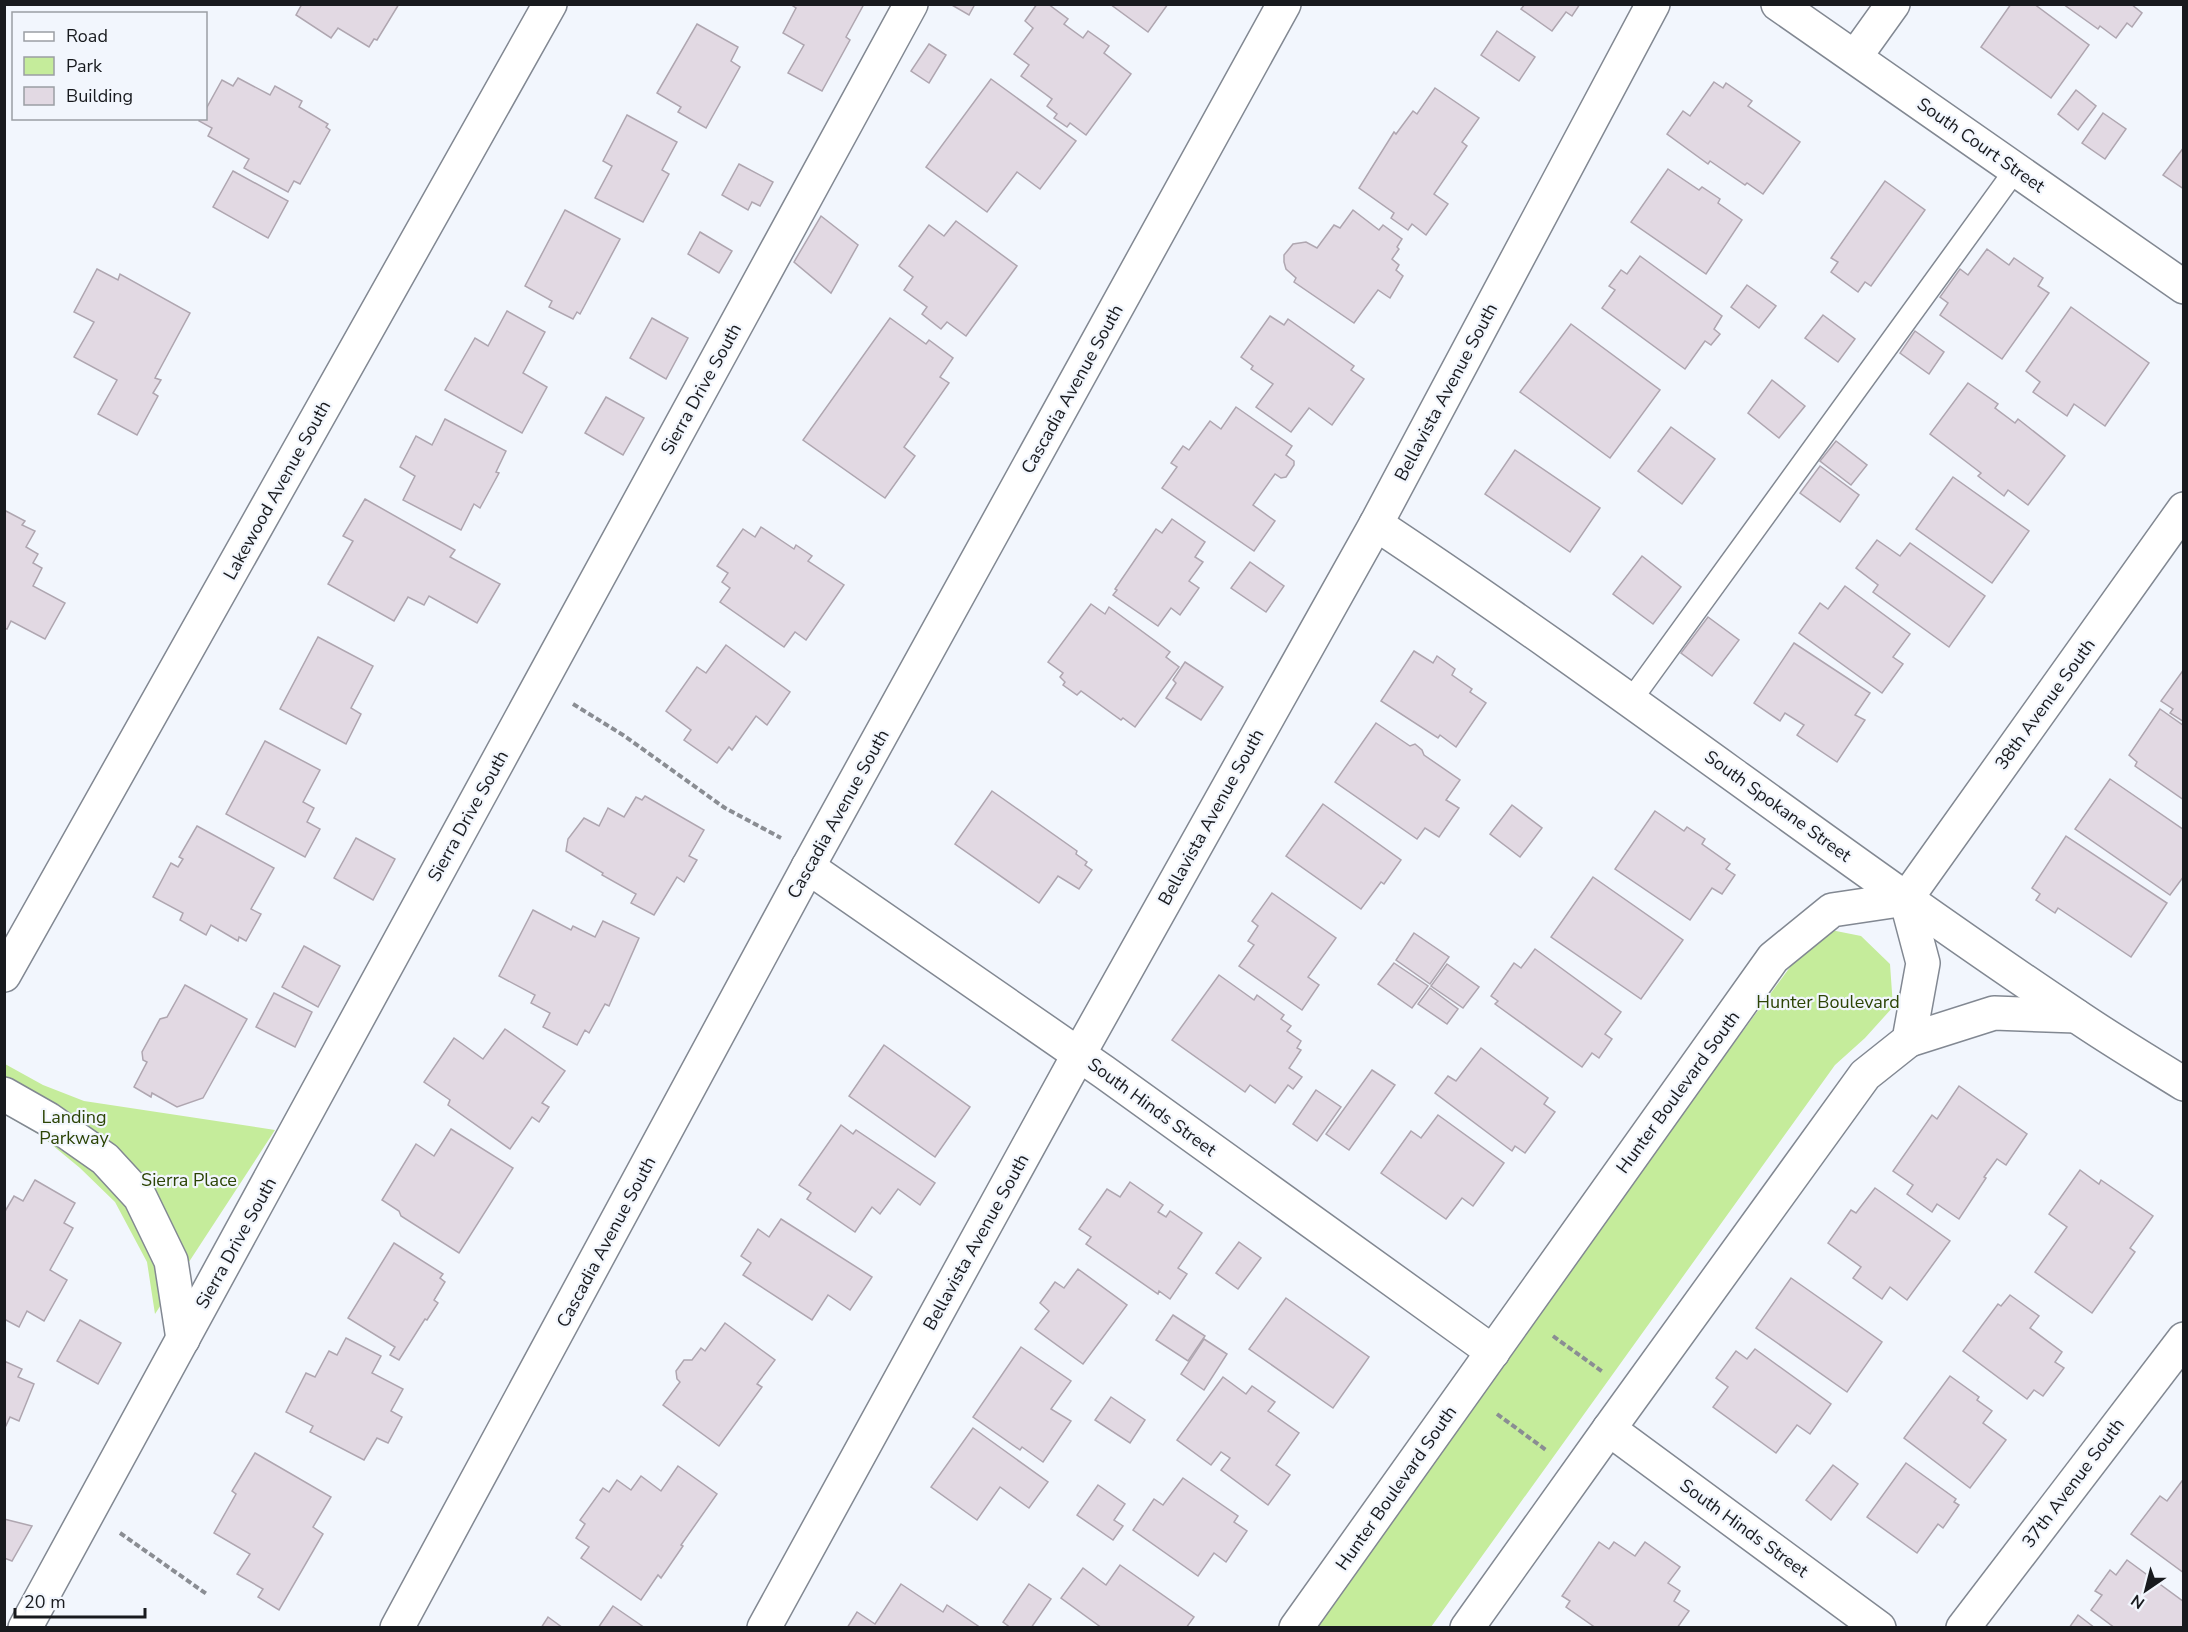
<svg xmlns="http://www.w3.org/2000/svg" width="2188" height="1632" font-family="'Nunito Sans',sans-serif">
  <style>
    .green { fill: #c5ec9b }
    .building { fill: #e2d9e3; stroke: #afa6b0; stroke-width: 1.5 }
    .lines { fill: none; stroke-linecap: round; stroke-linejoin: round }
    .service-casing { stroke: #828892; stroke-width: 24 }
    .minor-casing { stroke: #828892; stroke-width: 36 }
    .tertiary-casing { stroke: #828892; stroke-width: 36 }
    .path { stroke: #8a8d93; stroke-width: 4; stroke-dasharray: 6 3; stroke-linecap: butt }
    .service { stroke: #fff; stroke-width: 21 }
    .minor { stroke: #fff; stroke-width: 33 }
    .tertiary { stroke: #fff; stroke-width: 33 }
    .labels { text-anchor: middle; stroke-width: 4.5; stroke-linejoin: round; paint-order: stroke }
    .street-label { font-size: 18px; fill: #181a1e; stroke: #f2f6fd }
    .park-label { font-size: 18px; fill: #2c4405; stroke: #f2f6fd }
  </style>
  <rect width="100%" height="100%" fill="#f2f6fd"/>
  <g class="green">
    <polygon points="1831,930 1861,936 1890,964 1893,1007 1865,1038 1835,1065 1431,1627 1303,1628 1796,959"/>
    <polygon points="5,1064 43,1085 84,1101 275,1130 155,1314 147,1262 115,1202 80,1168 40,1135 5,1115"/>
  </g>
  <g class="building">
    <polygon points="302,4 399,4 377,40 374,39 369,47 338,28 331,38 296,15"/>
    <polygon points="790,4 864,4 846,37 850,40 822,91 788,73 804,45 783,33 796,8"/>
    <polygon points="950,4 975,4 969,15"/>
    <polygon points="1037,4 1048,4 1068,19 1064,24 1083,38 1088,31 1109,46 1104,53 1131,74 1086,135 1070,123 1067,127 1054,118 1057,114 1047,106 1052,99 1021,76 1029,65 1014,54 1033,28 1025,21"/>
    <polygon points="1110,4 1168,4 1148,32"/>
    <polygon points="1525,4 1580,4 1572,16 1566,12 1552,31 1521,9"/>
    <polygon points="2011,4 2034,4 2089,45 2051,98 1981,47"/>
    <polygon points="2063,4 2131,4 2142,13 2132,27 2127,23 2116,38 2100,26 2098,29"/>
    <polygon points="697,24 738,47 731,61 740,67 706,128 678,112 681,107 657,93"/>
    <polygon points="1497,31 1535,57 1519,81 1481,55"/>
    <polygon points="929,44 946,55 929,83 911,71"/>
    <polygon points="238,78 270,95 275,86 302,101 299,107 328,124 326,127 330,130 300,184 294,181 288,192 244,168 249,159 208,136 212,128 199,121 200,118 206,118 206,109 222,80 233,86"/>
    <polygon points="991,79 1076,141 1040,189 1017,172 987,212 926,167"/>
    <polygon points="1714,82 1723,88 1726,83 1752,101 1748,106 1800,142 1763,194 1747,183 1745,185 1710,161 1708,164 1667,134 1683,111 1690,116"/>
    <polygon points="1435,88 1479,118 1462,142 1467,146 1434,194 1448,204 1426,235 1412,224 1408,230 1391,218 1394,213 1359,188 1394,132 1396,134 1413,111 1417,114"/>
    <polygon points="2076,90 2096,106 2078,130 2058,114"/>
    <polygon points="2103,113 2126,129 2105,159 2082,143"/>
    <polygon points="627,115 677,142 662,170 669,174 643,222 595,198 612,166 603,161"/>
    <polygon points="2184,147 2184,189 2163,175"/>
    <polygon points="739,164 773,182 760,206 752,202 748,210 722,195"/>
    <polygon points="1668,169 1699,190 1702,187 1720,199 1718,203 1742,220 1706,274 1631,222"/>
    <polygon points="233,171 288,201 268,238 213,207"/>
    <polygon points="1885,181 1925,210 1871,286 1865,282 1858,292 1831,272 1838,262 1831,258"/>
    <polygon points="565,210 620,239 580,314 577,312 573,319 549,307 552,301 525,286"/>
    <polygon points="1353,210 1379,230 1383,225 1402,239 1397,247 1399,249 1392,259 1399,265 1396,270 1403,276 1390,298 1378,290 1354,323 1294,282 1296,278 1286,269 1284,262 1284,255 1293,244 1306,242 1317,248 1334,225 1340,228"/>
    <polygon points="821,216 858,245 831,293 794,262"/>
    <polygon points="956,221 1017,266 966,336 947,322 941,329 922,314 927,307 904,290 913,277 899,266 929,225 944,236"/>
    <polygon points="700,232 732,251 719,273 688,254"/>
    <polygon points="1987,249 2009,265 2014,258 2043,278 2038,286 2049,293 2002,359 1940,315 1948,303 1940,297 1960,269 1968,275"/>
    <polygon points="1640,256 1722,316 1714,329 1720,334 1711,345 1705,341 1685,369 1602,308 1615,290 1609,286 1621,270 1627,274"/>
    <polygon points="97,269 118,280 120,274 190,313 155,378 161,380 153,393 158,396 137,435 98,414 117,380 74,357 94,322 74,312"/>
    <polygon points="1747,285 1776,306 1759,328 1731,307"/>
    <polygon points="2071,307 2149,363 2105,426 2074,404 2067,416 2033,392 2040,382 2026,371"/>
    <polygon points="507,311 545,332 523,373 547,387 522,433 445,390 475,338 488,346"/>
    <polygon points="1823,315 1855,339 1838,362 1805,338"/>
    <polygon points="1270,316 1284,325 1288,319 1354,366 1351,370 1364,379 1332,425 1309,408 1291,432 1256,407 1273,384 1251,369 1253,366 1241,357"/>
    <polygon points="652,318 688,338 666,379 630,358"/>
    <polygon points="890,318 926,344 929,340 953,358 940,377 949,383 904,447 915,456 885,498 803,440"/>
    <polygon points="1571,324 1660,390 1610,458 1520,392"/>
    <polygon points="1915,331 1944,352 1929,374 1900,353"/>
    <polygon points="1772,380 1805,406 1779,438 1748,413"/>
    <polygon points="1968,383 1998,404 1995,408 2015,423 2018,419 2065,456 2028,505 2008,490 2004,496 1978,476 1981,473 1930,434"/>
    <polygon points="606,397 644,418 623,455 585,433"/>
    <polygon points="1236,407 1292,446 1286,455 1294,461 1294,465 1286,477 1281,478 1275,474 1253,505 1275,521 1254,551 1162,488 1177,467 1171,463 1183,446 1189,450 1210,421 1221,429"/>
    <polygon points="445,419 506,451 496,472 499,473 480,508 474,504 461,530 403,500 415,476 400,467 416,436 432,445"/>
    <polygon points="1671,427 1715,459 1682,504 1638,471"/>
    <polygon points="1836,441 1867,465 1851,485 1820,461"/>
    <polygon points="1515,450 1600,508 1570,552 1485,494"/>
    <polygon points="1820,466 1859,495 1840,522 1800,493"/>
    <polygon points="1953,477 2029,531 1992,583 1916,529"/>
    <polygon points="365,499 455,550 450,557 500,584 477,623 429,596 424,605 408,597 394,621 328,584 353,541 343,536"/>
    <polygon points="4,510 25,521 22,525 35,531 26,547 38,554 33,563 42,568 33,586 65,603 45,639 11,621 7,629 4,628"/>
    <polygon points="1172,519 1205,542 1195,557 1203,562 1189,581 1199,588 1180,615 1171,608 1158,626 1113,595 1117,590 1115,589 1156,529 1162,533"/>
    <polygon points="761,527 794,549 796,545 812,556 808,561 844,585 806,640 795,632 784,647 720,602 730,588 722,582 728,573 717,566 743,529 755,537"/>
    <polygon points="1877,540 1900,556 1910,543 1985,596 1949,647 1873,592 1878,585 1856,568"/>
    <polygon points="1642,556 1681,587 1653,624 1613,594"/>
    <polygon points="1250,562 1284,586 1266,612 1231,588"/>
    <polygon points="1845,586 1910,634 1893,657 1903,664 1882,693 1799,633 1820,603 1828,609"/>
    <polygon points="1091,604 1105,614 1109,607 1170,652 1166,657 1179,667 1135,727 1123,718 1121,720 1081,691 1077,695 1063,685 1065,682 1060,677 1063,673 1048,662"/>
    <polygon points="1708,617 1739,640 1712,676 1681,653"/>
    <polygon points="318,637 373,666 351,708 361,714 346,744 280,709"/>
    <polygon points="1794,643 1870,693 1855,715 1865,720 1837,762 1797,735 1804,725 1785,713 1780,721 1754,703"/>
    <polygon points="726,645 790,692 767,725 756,716 732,750 729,747 717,763 684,740 691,730 666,711 697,667 706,673"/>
    <polygon points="1414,651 1433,663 1437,656 1455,669 1452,675 1472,689 1470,692 1486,703 1456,747 1440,735 1438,738 1381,701"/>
    <polygon points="1185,662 1223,687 1201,720 1166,698 1176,683 1173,680"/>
    <polygon points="2184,669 2184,722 2170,713 2173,709 2161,701"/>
    <polygon points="2160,709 2184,726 2184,800 2135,766 2137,762 2129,755"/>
    <polygon points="1376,723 1410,746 1415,744 1422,750 1424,755 1460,780 1446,800 1459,808 1439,837 1425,828 1417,839 1335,782"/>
    <polygon points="265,741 320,770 303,802 314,808 307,822 320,829 305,857 226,814"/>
    <polygon points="2110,779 2184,830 2184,876 2170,895 2075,829"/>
    <polygon points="992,791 1077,851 1076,854 1087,862 1085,865 1092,870 1079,889 1058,876 1039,903 955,844"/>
    <polygon points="645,796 704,830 689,856 697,860 684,882 677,877 654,915 631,903 636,894 602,875 603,873 566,851 568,839 584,818 599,826 608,808 624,817 636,797 642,800"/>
    <polygon points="1323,804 1401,860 1384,884 1381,882 1361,909 1286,856"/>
    <polygon points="1512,805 1542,828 1520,857 1490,834"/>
    <polygon points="1655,811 1684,831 1687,827 1705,839 1702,844 1730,864 1726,869 1735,875 1722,894 1712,888 1690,920 1615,869"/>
    <polygon points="197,826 274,868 251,909 261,914 246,941 239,937 238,941 211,925 206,935 180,920 183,913 153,897 171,863 178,867 183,859 179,857"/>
    <polygon points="2066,836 2167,903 2131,957 2058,908 2055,913 2036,900 2040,894 2032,888"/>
    <polygon points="356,838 395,859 373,900 334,878"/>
    <polygon points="1593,877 1683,940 1641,999 1551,937"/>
    <polygon points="1272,893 1336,938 1308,977 1319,985 1302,1010 1239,966 1254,945 1248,941 1258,926 1252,921"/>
    <polygon points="533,910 571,930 573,926 595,937 603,921 639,938 609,1006 605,1004 589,1033 585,1030 577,1045 543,1027 550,1013 531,1003 535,995 499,976"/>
    <polygon points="1414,933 1449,957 1430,984 1396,960"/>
    <polygon points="304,946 340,966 318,1007 282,987"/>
    <polygon points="1535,949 1621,1012 1605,1034 1612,1039 1599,1058 1592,1053 1582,1067 1495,1004 1498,1001 1491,996 1514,963 1521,968"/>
    <polygon points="1394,963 1428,986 1412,1008 1378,984"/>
    <polygon points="1447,964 1479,987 1463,1008 1431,986"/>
    <polygon points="1219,975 1254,1000 1257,995 1284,1015 1281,1019 1291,1026 1287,1031 1301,1041 1297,1048 1301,1050 1289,1068 1302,1077 1293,1089 1288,1085 1275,1103 1250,1085 1245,1092 1172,1040"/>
    <polygon points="185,985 247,1019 203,1098 177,1107 152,1093 151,1097 134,1087 147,1062 143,1060 142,1052 160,1019 167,1017"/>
    <polygon points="1430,988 1458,1009 1447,1024 1418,1004"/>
    <polygon points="274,993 312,1012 295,1047 256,1027"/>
    <polygon points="505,1029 565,1071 542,1103 549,1107 539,1122 532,1117 510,1149 448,1105 450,1100 424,1082 454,1038 483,1059"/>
    <polygon points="884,1045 970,1107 935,1157 849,1096"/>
    <polygon points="1481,1048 1548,1098 1544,1104 1555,1112 1525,1153 1515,1146 1512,1151 1435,1093 1448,1076 1456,1081"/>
    <polygon points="1372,1070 1395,1085 1349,1150 1326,1134"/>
    <polygon points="1959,1086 2027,1134 2006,1165 1997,1159 1984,1177 1986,1178 1959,1219 1937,1204 1932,1212 1907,1194 1913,1185 1893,1171 1932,1115 1937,1119"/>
    <polygon points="1316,1090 1341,1107 1317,1141 1293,1124"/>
    <polygon points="1438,1115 1504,1163 1473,1206 1462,1198 1446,1219 1381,1173 1411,1131 1421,1138"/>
    <polygon points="841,1125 853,1134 856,1130 935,1183 920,1205 898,1189 880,1214 872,1207 855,1232 807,1199 811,1193 799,1185"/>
    <polygon points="451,1129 513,1168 459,1253 401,1216 399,1211 382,1200 416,1144 434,1156"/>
    <polygon points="2080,1170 2099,1184 2101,1180 2153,1216 2130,1248 2135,1252 2092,1313 2035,1272 2067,1227 2049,1214"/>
    <polygon points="35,1180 75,1203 64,1223 73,1228 50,1270 67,1280 44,1321 27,1311 19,1327 4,1319 4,1213 14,1196 23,1201"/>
    <polygon points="1130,1182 1163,1205 1158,1212 1166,1217 1170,1211 1202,1233 1178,1268 1187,1274 1170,1299 1159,1291 1158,1294 1086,1244 1091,1237 1079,1229 1107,1189 1120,1197"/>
    <polygon points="1875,1188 1950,1241 1907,1300 1890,1287 1882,1299 1853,1278 1861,1267 1828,1243 1851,1210 1856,1213"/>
    <polygon points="781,1219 872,1277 850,1310 828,1295 812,1320 743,1275 751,1263 741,1256 758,1229 769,1237"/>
    <polygon points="1239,1242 1261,1258 1238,1289 1216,1273"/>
    <polygon points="394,1243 443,1274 440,1278 445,1282 434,1300 438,1303 427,1320 425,1319 399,1360 390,1355 395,1347 348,1318"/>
    <polygon points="1078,1269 1127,1305 1083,1364 1035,1329 1049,1311 1040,1303 1055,1282 1064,1288"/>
    <polygon points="1791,1278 1882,1342 1847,1392 1756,1328"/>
    <polygon points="2010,1295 2039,1316 2030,1328 2062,1352 2055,1362 2064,1368 2043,1396 2034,1390 2027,1399 1963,1351 1998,1304 2001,1306"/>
    <polygon points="1286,1298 1369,1357 1333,1408 1249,1349"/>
    <polygon points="1173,1315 1205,1336 1188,1361 1156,1340"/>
    <polygon points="80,1320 121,1343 98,1384 57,1361"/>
    <polygon points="725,1323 775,1360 757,1384 762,1387 719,1446 663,1405 680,1382 677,1379 676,1371 684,1360 692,1360 701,1348 705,1351"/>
    <polygon points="346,1338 381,1356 372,1373 403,1389 391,1411 402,1417 388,1443 377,1438 364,1460 310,1432 313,1426 286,1412 306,1373 315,1377 329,1351 337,1355"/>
    <polygon points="1204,1339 1227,1354 1204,1390 1181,1374"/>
    <polygon points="1021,1347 1071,1381 1051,1409 1071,1421 1043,1462 1022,1447 1020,1450 973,1417"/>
    <polygon points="1755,1349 1831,1404 1810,1434 1797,1425 1776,1453 1713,1407 1728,1387 1716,1378 1736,1351 1747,1359"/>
    <polygon points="4,1361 22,1369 18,1377 34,1384 19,1421 10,1417 4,1430"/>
    <polygon points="1950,1376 1979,1397 1977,1400 1992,1411 1983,1423 2006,1440 1970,1488 1904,1438"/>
    <polygon points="1223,1377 1246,1394 1252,1386 1275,1402 1268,1411 1299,1433 1276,1465 1290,1475 1268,1505 1221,1470 1230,1458 1221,1452 1211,1465 1177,1440"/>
    <polygon points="1111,1397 1145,1420 1130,1443 1095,1420"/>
    <polygon points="973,1428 1048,1482 1029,1508 1000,1487 977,1520 931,1487"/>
    <polygon points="255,1453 331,1497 313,1527 323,1534 279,1610 258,1597 263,1589 237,1574 250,1554 214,1533 236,1494 232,1491"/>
    <polygon points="1906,1463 1956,1499 1954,1502 1959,1505 1943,1528 1938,1524 1917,1553 1867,1517"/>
    <polygon points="1833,1465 1858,1484 1831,1520 1806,1500"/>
    <polygon points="678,1466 717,1494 681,1545 683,1546 661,1578 658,1575 641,1600 581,1558 589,1547 576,1538 585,1524 580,1520 603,1488 609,1492 617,1480 631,1490 641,1476 661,1491"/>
    <polygon points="1183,1478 1238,1516 1234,1522 1247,1531 1226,1562 1214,1553 1198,1576 1133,1530 1154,1499 1163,1505"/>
    <polygon points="2182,1481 2184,1482 2184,1573 2131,1534 2160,1496 2167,1501"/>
    <polygon points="1098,1485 1125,1504 1114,1520 1123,1526 1113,1540 1077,1515"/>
    <polygon points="4,1519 32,1526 12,1561 4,1558"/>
    <polygon points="1599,1542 1609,1549 1614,1542 1635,1556 1645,1542 1680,1567 1668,1583 1680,1591 1674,1601 1689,1611 1677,1628 1596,1628 1566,1607 1570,1601 1562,1596"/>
    <polygon points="2127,1560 2184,1602 2184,1628 2115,1628 2091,1610 2102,1595 2095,1591 2110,1570 2116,1575"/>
    <polygon points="1120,1565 1194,1617 1186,1628 1102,1628 1061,1598 1083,1568 1106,1585"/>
    <polygon points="901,1584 943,1612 947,1605 981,1628 847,1628 857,1612 875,1624"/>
    <polygon points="1029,1584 1051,1599 1031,1628 1011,1628 1003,1622"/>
    <polygon points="613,1606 645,1628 598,1628"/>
    <polygon points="2078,1615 2095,1628 2069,1628"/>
    <polygon points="548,1617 563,1628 541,1628"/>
  </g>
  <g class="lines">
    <defs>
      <polyline id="service" points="1631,700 2016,169"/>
      <g id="minor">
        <polyline points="1778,4 2184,287"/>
        <polyline points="1855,57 1893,4"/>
        <path d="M1376 524C1613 681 1838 857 2075 1015 2110 1039 2147 1061 2184 1084"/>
        <polyline points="808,867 1104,1072 1493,1352"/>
        <polyline points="4,975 550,4"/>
        <polyline points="4,1094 48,1119 105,1159 140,1197 171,1261 183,1339"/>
        <polyline points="1609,1429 1879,1628"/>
        <polyline points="25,1628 911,4"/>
        <polyline points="397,1628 808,867 1284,4"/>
        <polyline points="764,1628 1079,1054 1376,524 1653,4"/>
        <polyline points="1963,1628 2184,1339"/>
      </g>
      <g id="tertiary">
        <polyline points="1906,899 2184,509"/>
        <polyline points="1909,1040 1994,1013 2076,1016"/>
        <polyline points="1296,1628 1773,958 1832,910 1906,899"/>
        <polyline points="1467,1628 1609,1429 1865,1075 1909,1040 1923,963 1906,899"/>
      </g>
    </defs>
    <use href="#service" class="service-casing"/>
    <use href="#minor" class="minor-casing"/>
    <use href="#tertiary" class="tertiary-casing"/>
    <g class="path">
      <polyline points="573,704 623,735 725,808 781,838"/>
      <polyline points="1553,1336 1603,1372"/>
      <polyline points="1497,1414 1546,1450"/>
      <polyline points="120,1533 208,1595"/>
    </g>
    <use href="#service" class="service"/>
    <use href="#minor" class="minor"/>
    <use href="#tertiary" class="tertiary"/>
  </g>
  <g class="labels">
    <g class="street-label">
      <text transform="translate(1981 145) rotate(35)" y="6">South Court Street</text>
      <text transform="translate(701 389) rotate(-61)" y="6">Sierra Drive South</text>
      <text transform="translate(1072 389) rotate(-61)" y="6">Cascadia Avenue South</text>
      <text transform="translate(1446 392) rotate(-62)" y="6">Bellavista Avenue South</text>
      <text transform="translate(277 490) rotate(-61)" y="6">Lakewood Avenue South</text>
      <text transform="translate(2045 704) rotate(-54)" y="6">38th Avenue South</text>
      <text transform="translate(1778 806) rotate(36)" y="6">South Spokane Street</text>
      <text transform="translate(838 814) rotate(-61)" y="6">Cascadia Avenue South</text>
      <text transform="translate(468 816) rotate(-61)" y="6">Sierra Drive South</text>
      <text transform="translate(1211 817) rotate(-61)" y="6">Bellavista Avenue South</text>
      <text transform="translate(1678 1092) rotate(-54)" y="6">Hunter Boulevard South</text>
      <text transform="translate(1152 1107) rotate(36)" y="6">South Hinds Street</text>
      <text transform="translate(606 1242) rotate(-62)" y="6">Cascadia Avenue South</text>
      <text transform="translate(976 1242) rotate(-61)" y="6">Bellavista Avenue South</text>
      <text transform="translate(236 1243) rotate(-61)" y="6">Sierra Drive South</text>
      <text transform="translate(2073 1483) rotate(-53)" y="6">37th Avenue South</text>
      <text transform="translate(1396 1488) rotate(-55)" y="6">Hunter Boulevard South</text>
      <text transform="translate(1744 1528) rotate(36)" y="6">South Hinds Street</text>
    </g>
    <g class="park-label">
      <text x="1828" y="1008">Hunter Boulevard</text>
      <text x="74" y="1123">Landing<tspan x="74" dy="21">Parkway</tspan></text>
      <text x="189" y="1186">Sierra Place</text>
    </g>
  </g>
  <rect width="2188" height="1632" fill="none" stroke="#181a1e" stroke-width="12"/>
  <rect x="12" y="12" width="195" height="108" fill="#f2f6fd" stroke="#9b9ea4" stroke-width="1.5"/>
  <rect x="24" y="32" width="30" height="9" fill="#ffffff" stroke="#9b9ea4" stroke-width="1.5"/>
  <text x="66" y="42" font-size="18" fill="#181a1e">Road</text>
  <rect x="24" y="57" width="30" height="18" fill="#c5ec9b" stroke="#9b9ea4" stroke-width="1.5"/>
  <text x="66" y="72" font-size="18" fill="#181a1e">Park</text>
  <rect x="24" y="87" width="30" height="18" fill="#e2d9e3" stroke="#9b9ea4" stroke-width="1.5"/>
  <text x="66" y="102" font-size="18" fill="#181a1e">Building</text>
  <g transform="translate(2146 1590) rotate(215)" stroke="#f2f6fd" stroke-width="4.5" paint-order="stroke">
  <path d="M0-4.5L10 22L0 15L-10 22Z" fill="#181a1e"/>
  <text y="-9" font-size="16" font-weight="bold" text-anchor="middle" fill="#181a1e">N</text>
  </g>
  <path d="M15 1608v9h130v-9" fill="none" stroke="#181a1e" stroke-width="3"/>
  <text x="24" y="1608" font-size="18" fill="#181a1e" stroke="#f2f6fd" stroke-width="4.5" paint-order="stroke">20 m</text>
</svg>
